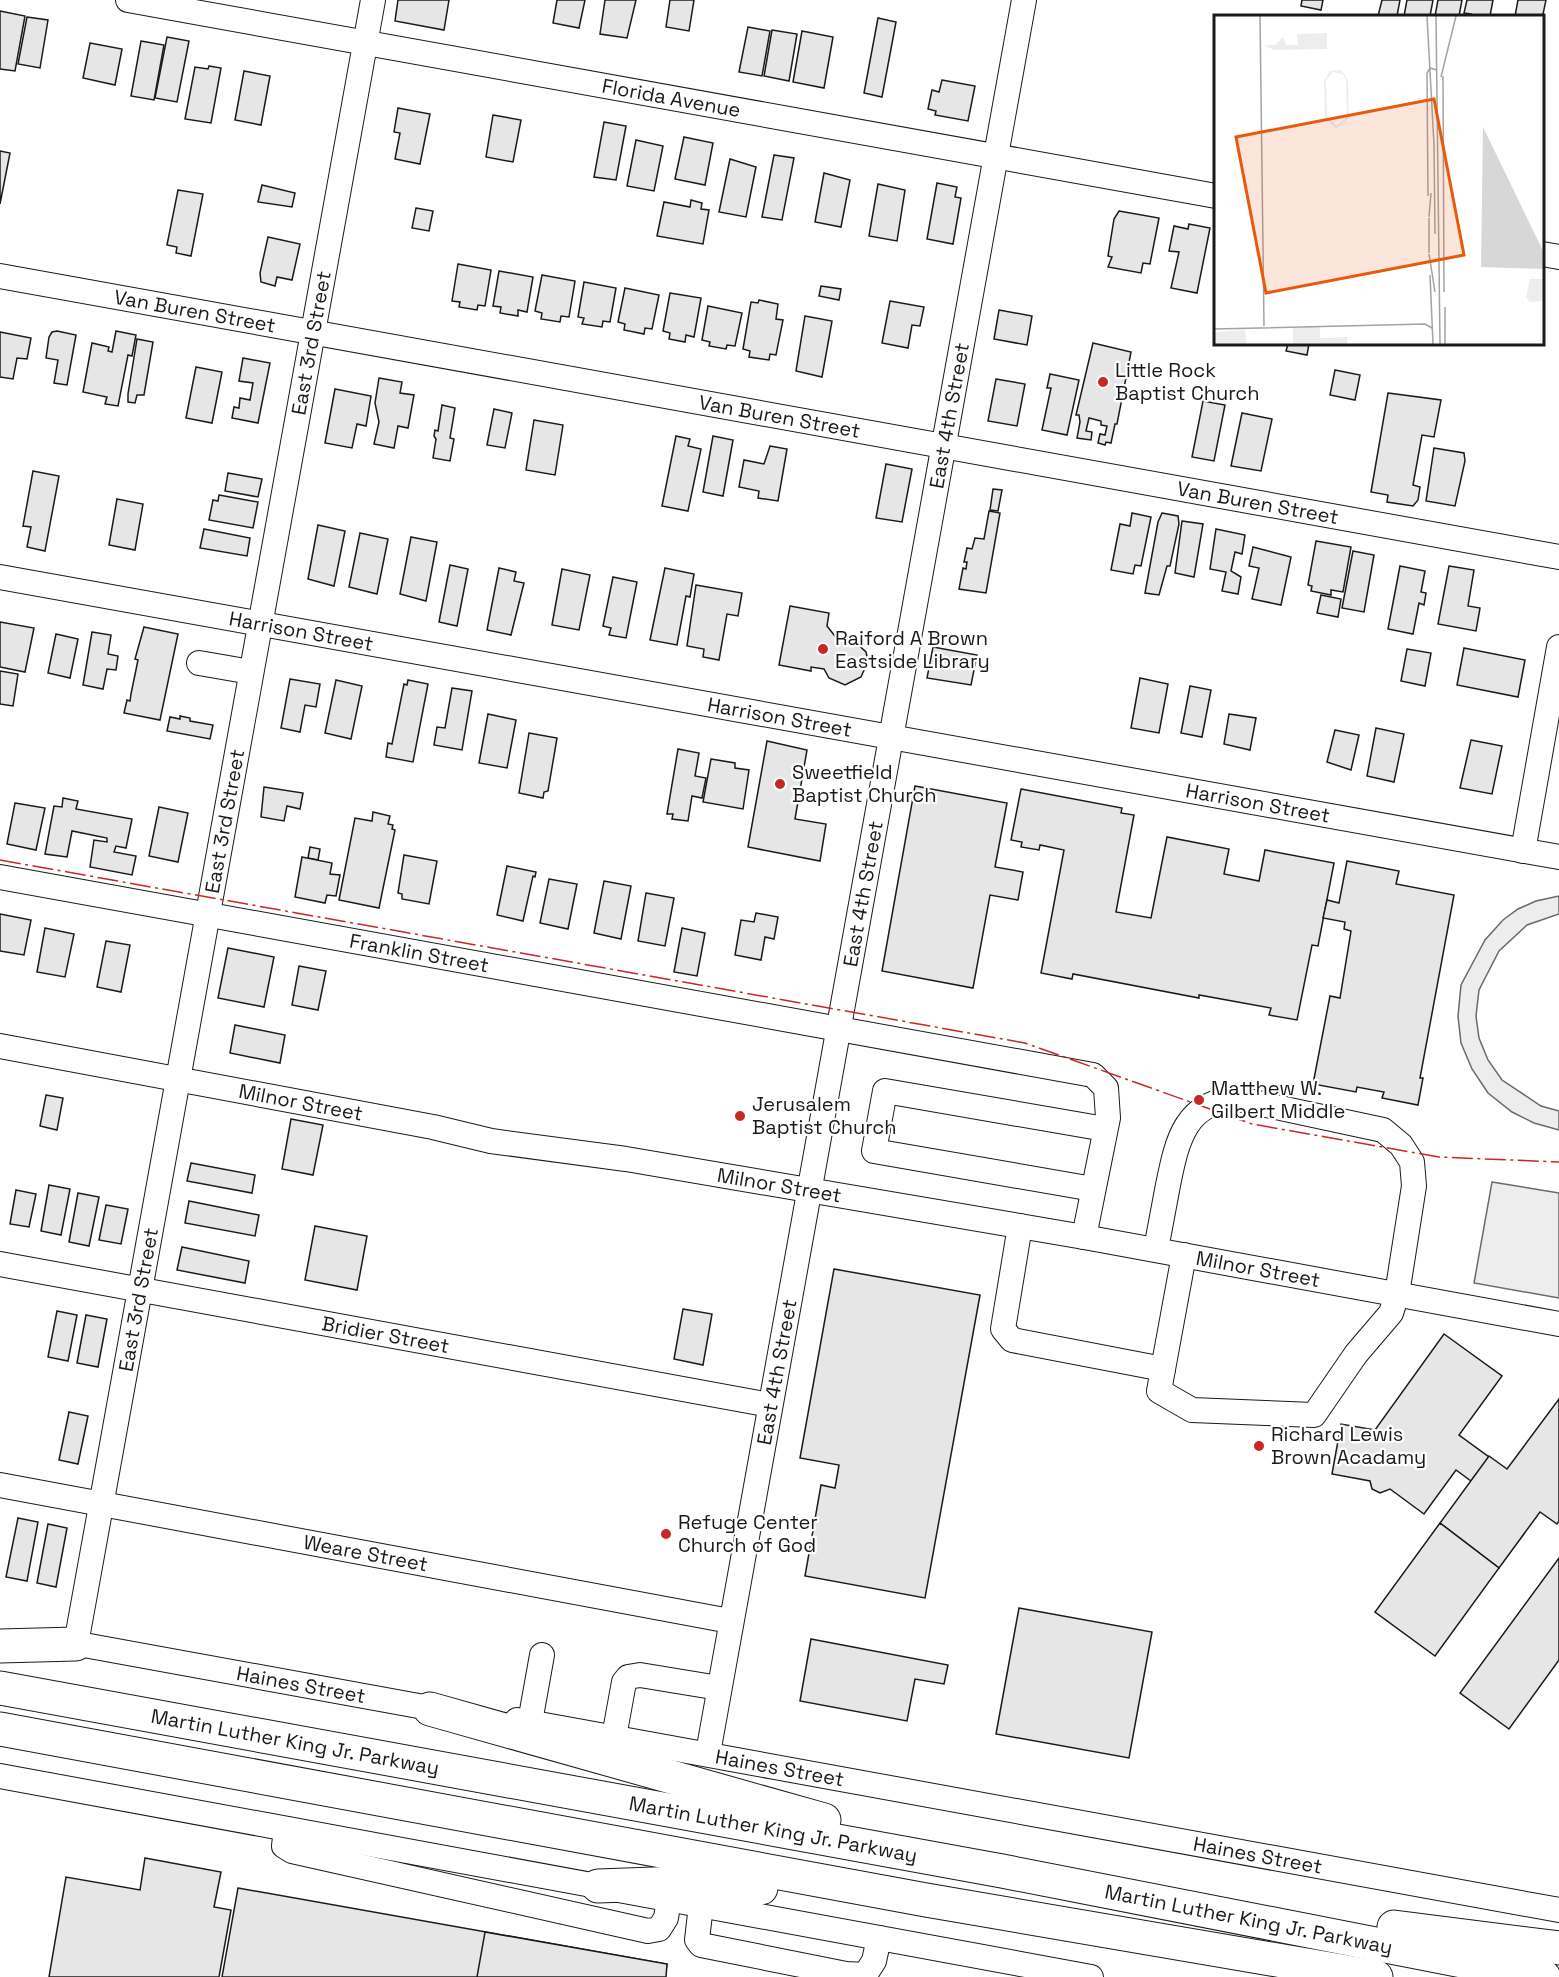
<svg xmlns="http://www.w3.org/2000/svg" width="1559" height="1977" font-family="'Space Grotesk',sans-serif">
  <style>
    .built { fill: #ededed; stroke: #6a6a6a; stroke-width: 1.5 }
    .building { fill: #e6e6e6; stroke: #1a1a1a; stroke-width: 1.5 }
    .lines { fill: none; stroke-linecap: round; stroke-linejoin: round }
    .minor-casing { stroke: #1a1a1a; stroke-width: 26 }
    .highway-casing { stroke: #1a1a1a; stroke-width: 35 }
    .minor { stroke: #fff; stroke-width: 24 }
    .highway { stroke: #fff; stroke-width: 33 }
    .power { stroke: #c62828; stroke-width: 1.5; stroke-dasharray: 21 4.5 3 4.5; stroke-linecap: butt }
    .poi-dot { fill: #c62828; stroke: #fff; stroke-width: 2 }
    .labels { text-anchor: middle; stroke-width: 4.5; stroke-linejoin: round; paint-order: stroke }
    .street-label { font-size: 20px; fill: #1a1a1a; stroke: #fff }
    .poi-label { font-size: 20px; fill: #1a1a1a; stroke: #fff; text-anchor: start }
    .inset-road { fill: none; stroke: #a3a3a3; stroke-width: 1.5 }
    .view { fill: #e8590c; fill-opacity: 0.15; stroke: #e8590c; stroke-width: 3 }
    .inset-edge { fill: none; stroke: #1a1a1a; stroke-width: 3 }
  </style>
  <rect width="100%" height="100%" fill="#fff"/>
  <g class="built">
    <polygon points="1559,896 1559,914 1527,925 1499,951 1479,990 1476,1016 1479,1038 1488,1060 1502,1080 1541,1106 1559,1111 1559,1130 1534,1123 1512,1112 1488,1093 1472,1069 1461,1043 1458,1016 1461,985 1485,940 1503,920 1518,909 1536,901"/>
    <polygon points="1492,1182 1559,1193 1559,1298 1474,1283"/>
  </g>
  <g class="building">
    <polygon points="398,0 449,0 444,30 395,21"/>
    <polygon points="557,0 585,0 579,28 553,23"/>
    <polygon points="605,0 636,0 627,38 600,34"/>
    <polygon points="670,0 694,0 689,31 666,27"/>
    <polygon points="1302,0 1323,0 1321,10 1301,6"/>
    <polygon points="1382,0 1400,0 1397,16 1378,16"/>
    <polygon points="1407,0 1433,0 1430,16 1404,16"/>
    <polygon points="1438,0 1462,0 1459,16 1435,16"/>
    <polygon points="1467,0 1493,0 1490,16 1471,16 1471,14 1464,13"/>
    <polygon points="1518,0 1546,0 1542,19 1542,16 1515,16"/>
    <polygon points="0,11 25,16 15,71 0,69"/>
    <polygon points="27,17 48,20 40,68 18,64"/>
    <polygon points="878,18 896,22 882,97 864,93"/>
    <polygon points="748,27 770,31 762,76 739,72"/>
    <polygon points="772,30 797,34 789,81 764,76"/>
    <polygon points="802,31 833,37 824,88 793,82"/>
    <polygon points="167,37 189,41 177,102 155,98"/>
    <polygon points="141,41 164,45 154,100 131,96"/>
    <polygon points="90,43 122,49 115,85 83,78"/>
    <polygon points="209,66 221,68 211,123 185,119 195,67 208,69"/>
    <polygon points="244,71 270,76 261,125 235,120"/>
    <polygon points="942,80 975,86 968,121 935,115 936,111 928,109 932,90 939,92"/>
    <polygon points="398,108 430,114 420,164 395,159 400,133 394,132"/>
    <polygon points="493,115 521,120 513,162 486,157"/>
    <polygon points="604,122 626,126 616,180 594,177"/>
    <polygon points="684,137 713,143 705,185 675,179"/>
    <polygon points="636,140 663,146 654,191 627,186"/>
    <polygon points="0,151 10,153 0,204"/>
    <polygon points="774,155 794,158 782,220 762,217"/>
    <polygon points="730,159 756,167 746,217 719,212"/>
    <polygon points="824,173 850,180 841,227 815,222"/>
    <polygon points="937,183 957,187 955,197 961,198 953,244 927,239"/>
    <polygon points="878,184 905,190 897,241 869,236"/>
    <polygon points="262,185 295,193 292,207 258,202"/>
    <polygon points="178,190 203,194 191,256 176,253 177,247 167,245"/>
    <polygon points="691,200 702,203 701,209 709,210 703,244 657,236 664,202 690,207"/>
    <polygon points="416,208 433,211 429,231 412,228"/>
    <polygon points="1119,211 1159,218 1150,264 1143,263 1141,273 1108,267 1112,257 1108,256 1114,219"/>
    <polygon points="1189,224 1210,228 1197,293 1171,288 1179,252 1169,251 1174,226 1188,229"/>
    <polygon points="268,237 300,244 292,280 277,277 275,286 261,282 260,273"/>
    <polygon points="458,264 491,270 485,306 478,305 477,310 459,307 460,302 452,301"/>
    <polygon points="499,271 533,277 527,312 518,310 518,316 500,313 501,307 493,306"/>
    <polygon points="542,275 575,281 569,317 561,316 560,322 541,319 542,313 535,311"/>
    <polygon points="584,282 616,288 610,322 603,321 602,327 582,324 584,318 578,317"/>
    <polygon points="821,286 841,289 839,300 819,296"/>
    <polygon points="625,288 659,295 652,329 645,328 644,334 624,330 625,324 618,322"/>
    <polygon points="670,293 701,298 694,337 686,335 685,342 669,339 670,333 663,331"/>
    <polygon points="759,300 778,304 776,319 783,320 776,355 770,354 769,360 749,357 750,351 743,349 751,302 758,303"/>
    <polygon points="890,301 924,307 920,326 912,325 908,348 882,343"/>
    <polygon points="708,306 742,313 735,346 727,345 726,349 709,346 710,342 702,340"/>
    <polygon points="999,310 1032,316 1027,345 994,339"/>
    <polygon points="805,316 832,321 822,377 796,371"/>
    <polygon points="57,331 76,335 67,385 54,383 58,360 46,358 49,337 52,332"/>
    <polygon points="116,331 136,335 132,356 128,355 118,406 105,404 107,397 83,392 92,343 109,347 108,351 112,352"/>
    <polygon points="0,332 31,338 27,359 17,358 13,379 0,377"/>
    <polygon points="137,339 153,342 144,395 137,395 135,403 128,402 128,394"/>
    <polygon points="1093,343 1131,352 1117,424 1115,424 1111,443 1106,442 1105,445 1098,443 1100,434 1105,435 1107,426 1101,425 1101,421 1089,418 1086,431 1092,432 1091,440 1077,438 1080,422 1079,415 1076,415"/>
    <polygon points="1288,344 1309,344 1307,355 1286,351"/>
    <polygon points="243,358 270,363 258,423 232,418 234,407 239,408 240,398 250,400 253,383 239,381"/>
    <polygon points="196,367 222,372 212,423 186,418"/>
    <polygon points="1335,370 1360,375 1355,400 1330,395"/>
    <polygon points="1050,374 1079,380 1067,435 1042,430 1051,388 1047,388"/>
    <polygon points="379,378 402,382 400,393 414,395 408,428 398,426 394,448 374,444 379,422 375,403"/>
    <polygon points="996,379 1025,384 1017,426 988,421"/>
    <polygon points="335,389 371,396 366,426 357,424 352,448 325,443"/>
    <polygon points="1388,393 1441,400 1434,437 1422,435 1413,485 1420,487 1418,500 1413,506 1387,502 1388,495 1371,492"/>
    <polygon points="1203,401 1225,405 1214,461 1192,457"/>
    <polygon points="442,405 455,408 450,438 454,439 450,461 433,458 436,439 434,436 435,430 438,431"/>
    <polygon points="494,409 512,413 505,448 487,445"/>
    <polygon points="1242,413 1272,419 1261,471 1231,466"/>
    <polygon points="534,420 563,425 555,475 526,470"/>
    <polygon points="676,436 690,439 688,446 701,449 688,511 662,506"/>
    <polygon points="713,436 733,440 723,496 703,492"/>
    <polygon points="770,446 787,449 778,501 758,498 759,491 739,487 744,460 764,464"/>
    <polygon points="1434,448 1464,453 1465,461 1455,506 1426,501"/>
    <polygon points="886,464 912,469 902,522 876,518"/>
    <polygon points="33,471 59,476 45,551 27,547 31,527 23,526"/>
    <polygon points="228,473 262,479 258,497 225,491"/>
    <polygon points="993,489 1002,490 998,511 990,510"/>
    <polygon points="219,495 258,502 253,528 209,520 213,500 218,501"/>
    <polygon points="117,499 143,504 135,550 109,545"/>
    <polygon points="989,511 1000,513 986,593 959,589 963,568 966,569 967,562 964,562 967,548 972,549 975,538 984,539"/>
    <polygon points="1132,513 1151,517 1141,566 1135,565 1133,574 1111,570 1120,524 1130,526"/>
    <polygon points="1162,513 1178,516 1179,524 1170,566 1167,566 1159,595 1145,593 1158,522"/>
    <polygon points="1182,521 1203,524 1194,577 1175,573"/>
    <polygon points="318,525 345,531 334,586 308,579"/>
    <polygon points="204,529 250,538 247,556 200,548"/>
    <polygon points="1216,529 1245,535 1242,554 1235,552 1231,571 1241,577 1238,594 1222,591 1226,572 1210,569"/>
    <polygon points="360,533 388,539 377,594 349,587"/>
    <polygon points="411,537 437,542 426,601 400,594"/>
    <polygon points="1316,541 1351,547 1343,592 1331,590 1331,595 1311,591 1312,586 1308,585"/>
    <polygon points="1253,547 1291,557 1281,605 1252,599 1259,568 1249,566"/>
    <polygon points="1353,551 1374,555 1364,612 1342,608"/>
    <polygon points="450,565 468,569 457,626 439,622"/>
    <polygon points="1400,566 1425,571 1421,592 1426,593 1424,605 1419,603 1413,634 1388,629"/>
    <polygon points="1449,566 1474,570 1468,606 1480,608 1476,631 1438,624"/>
    <polygon points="499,568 516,572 514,581 524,583 511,635 487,630"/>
    <polygon points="665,568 694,574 690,597 686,596 677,645 650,640"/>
    <polygon points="562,569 590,575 579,630 552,625"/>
    <polygon points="613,577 637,582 626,638 609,635 611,628 603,626"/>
    <polygon points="696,585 742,593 738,616 727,614 719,660 703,657 704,649 687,646"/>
    <polygon points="1321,595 1341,599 1338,617 1317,613"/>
    <polygon points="790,606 829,613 827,626 838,640 853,640 866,652 868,661 861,677 845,685 829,678 824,669 811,667 811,671 779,665"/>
    <polygon points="0,622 34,628 25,672 0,667"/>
    <polygon points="144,627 178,634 160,720 124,713 127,700 130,701 131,694 138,660 135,659"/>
    <polygon points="92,632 111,635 108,654 118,656 116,670 107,669 103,689 83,685"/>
    <polygon points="56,634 78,639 70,678 48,673"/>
    <polygon points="933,647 977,655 971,685 927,678"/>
    <polygon points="1464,648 1525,660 1518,697 1457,685"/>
    <polygon points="1407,649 1431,653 1425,686 1401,681"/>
    <polygon points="0,671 18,674 13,706 0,704"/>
    <polygon points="1140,678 1168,684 1159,733 1131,728"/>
    <polygon points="290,679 320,684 316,707 305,705 300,732 281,728"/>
    <polygon points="336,680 362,686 351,739 325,733"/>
    <polygon points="408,680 428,684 413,762 386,757 388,743 392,744 404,684 407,685"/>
    <polygon points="1190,686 1211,690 1202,737 1181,733"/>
    <polygon points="452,688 472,691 462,750 434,745 437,727 445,728"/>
    <polygon points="488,714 516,720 507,768 479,763"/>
    <polygon points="1229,714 1256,718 1250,750 1224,744"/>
    <polygon points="180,716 190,718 190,721 213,725 210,739 167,731 170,717 180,719"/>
    <polygon points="1376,728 1404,734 1394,782 1367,776"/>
    <polygon points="1335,730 1359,735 1351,770 1327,762"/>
    <polygon points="529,733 557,738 548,791 544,792 543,798 519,793"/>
    <polygon points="1471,740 1502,746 1492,794 1460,788"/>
    <polygon points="767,741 807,750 795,819 826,824 820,861 748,847"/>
    <polygon points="678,749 699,753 695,776 706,778 702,798 692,796 688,821 672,819 673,814 667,814"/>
    <polygon points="711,759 735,763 735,768 749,770 743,809 703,802"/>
    <polygon points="915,786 1007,803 995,867 1023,872 1018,900 990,895 973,988 882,971"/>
    <polygon points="264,787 303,793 300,809 287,806 284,821 261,817"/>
    <polygon points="1021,789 1122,808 1121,813 1134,815 1116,912 1151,918 1167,837 1229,849 1224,874 1259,881 1265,850 1334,863 1318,946 1312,945 1297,1020 1269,1015 1271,1008 1199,995 1199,998 1073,974 1072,979 1041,973 1064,850 1040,845 1039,850 1021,847 1022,842 1011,840"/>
    <polygon points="63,798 78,801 76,809 132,819 126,848 116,846 114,852 136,856 132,875 90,867 94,840 107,842 107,838 72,831 67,857 45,854 54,806 62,807"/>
    <polygon points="15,803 45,808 36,850 7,844"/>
    <polygon points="159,807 188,813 178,862 149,856"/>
    <polygon points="373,812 390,816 388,824 393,825 392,829 395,830 379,908 339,900 355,818 372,821"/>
    <polygon points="310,847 320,849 318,860 308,858"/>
    <polygon points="404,855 437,861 429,904 402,899 402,894 398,893"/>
    <polygon points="302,857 332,863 330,874 340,875 336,896 327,895 325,903 295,897"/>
    <polygon points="1347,861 1399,871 1396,884 1454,895 1420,1078 1423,1078 1418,1105 1382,1098 1384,1092 1357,1087 1356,1092 1313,1084 1330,996 1340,998 1351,931 1344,929 1345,922 1323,918 1327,900 1339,903"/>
    <polygon points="507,866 536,872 535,877 533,876 523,921 497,915"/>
    <polygon points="549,879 577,884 568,929 540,923"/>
    <polygon points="604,881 631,886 621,939 594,933"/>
    <polygon points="646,893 674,898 665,946 638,941"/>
    <polygon points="756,913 778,917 774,939 765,937 761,960 735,955 741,920 754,922"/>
    <polygon points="0,914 31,920 24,955 0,951"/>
    <polygon points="45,928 74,934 65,977 37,972"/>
    <polygon points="682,928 705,933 697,976 674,972"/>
    <polygon points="106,941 130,945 121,992 97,987"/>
    <polygon points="228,948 274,957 264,1007 218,998"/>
    <polygon points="299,966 326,971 318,1010 292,1005"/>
    <polygon points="235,1025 285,1035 280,1063 230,1053"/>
    <polygon points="46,1095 63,1098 57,1130 40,1126"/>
    <polygon points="291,1119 323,1125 313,1175 282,1169"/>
    <polygon points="191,1163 255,1175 252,1193 187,1181"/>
    <polygon points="49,1185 70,1189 61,1235 41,1231"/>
    <polygon points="16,1190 36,1194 29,1227 10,1224"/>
    <polygon points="78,1193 99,1197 89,1246 69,1242"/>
    <polygon points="189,1201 259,1215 255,1236 185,1223"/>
    <polygon points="106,1205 128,1209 121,1244 99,1240"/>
    <polygon points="315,1226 367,1236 357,1290 305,1280"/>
    <polygon points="182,1247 249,1261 245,1283 177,1270"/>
    <polygon points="834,1269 980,1295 925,1598 805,1576 821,1485 835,1488 839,1465 800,1458"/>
    <polygon points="683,1309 712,1314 703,1365 674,1359"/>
    <polygon points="57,1311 77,1315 68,1361 48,1357"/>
    <polygon points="86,1315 107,1319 98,1367 77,1363"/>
    <polygon points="1444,1334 1502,1376 1459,1435 1489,1457 1471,1481 1456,1470 1424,1514 1390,1489 1380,1493 1372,1489 1370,1481 1332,1474 1341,1424 1375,1430"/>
    <polygon points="1559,1399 1559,1521 1557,1524 1540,1512 1499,1568 1440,1523 1489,1456 1507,1469"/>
    <polygon points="69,1412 88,1416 78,1464 59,1460"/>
    <polygon points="18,1518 38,1522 27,1581 6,1577"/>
    <polygon points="1440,1523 1499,1568 1435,1656 1375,1612"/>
    <polygon points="48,1524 67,1528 56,1587 37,1583"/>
    <polygon points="1559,1558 1559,1660 1509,1729 1460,1693"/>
    <polygon points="1019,1608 1152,1632 1129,1758 996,1734"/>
    <polygon points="811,1639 948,1665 944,1684 915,1679 907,1721 800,1701"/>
    <polygon points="145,1858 221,1872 214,1907 231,1910 219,1977 49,1977 66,1877 140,1890"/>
    <polygon points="238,1888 667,1964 665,1977 222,1977"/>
    <polygon points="485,1932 667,1964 666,1977 477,1977"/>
  </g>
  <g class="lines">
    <defs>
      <g id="minor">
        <path id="s1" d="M128 0 1216 196"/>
        <polyline points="1542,254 1559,257"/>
        <path id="s2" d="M0 276 1559 557"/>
        <path id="s3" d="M0 577 1559 857"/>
        <polyline points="199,663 251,672"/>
        <polyline points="1523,851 1559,647"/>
        <path id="s4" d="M0 877 1093 1075 1106 1088 1108 1118 1084 1237"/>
        <path id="s5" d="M0 1046 433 1127 491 1141 626 1159 1084 1237 1559 1324"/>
        <polyline points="1093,1189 874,1151 885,1091 1105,1129"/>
        <polyline points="1020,1226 1003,1329 1012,1340 1163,1369"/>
        <path d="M1156 1249C1160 1228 1164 1207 1168 1185 1177 1141 1185 1100 1239 1099L1383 1130 1401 1145 1412 1162 1414 1186 1397 1294 1391 1313 1356 1354 1314 1415 1192 1410 1159 1391 1184 1255"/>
        <path id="s6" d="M0 1264 770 1405"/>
        <path id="s7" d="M0 1485 730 1621"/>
        <path id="s8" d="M62 1641 446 1711"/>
        <path id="s9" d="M76 1644 373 0"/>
        <path id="s10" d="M517 1720 1559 1910"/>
        <polyline points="530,1722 542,1655"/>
        <polyline points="614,1737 624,1682 628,1677 640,1675 719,1688"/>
        <path id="s11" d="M708 1753 1024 0"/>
        <polyline points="0,1776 1091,1977"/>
        <polyline points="286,1829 284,1846 292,1851 648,1931 659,1929 666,1918 669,1899"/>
        <polyline points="701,1905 697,1940 701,1945 846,1974 865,1975 874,1961 879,1938"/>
      </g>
      <g id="highway">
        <polyline points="0,1646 76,1644"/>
        <path id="s12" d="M0 1688 1002 1871 1544 1977"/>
        <polyline points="430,1709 824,1820"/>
        <polyline points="0,1729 926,1900 1376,1977"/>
        <polyline points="598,1886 682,1883 761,1888"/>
        <polyline points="1394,1927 1559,1948"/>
      </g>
    </defs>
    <use href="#minor" class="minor-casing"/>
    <use href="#highway" class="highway-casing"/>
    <use href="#minor" class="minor"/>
    <use href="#highway" class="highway"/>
    <polyline class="power" points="0,860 1025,1043 1252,1124 1439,1157 1559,1162"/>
  </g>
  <g class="poi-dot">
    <circle cx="1103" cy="382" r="6"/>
    <circle cx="823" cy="649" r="6"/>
    <circle cx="780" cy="784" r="6"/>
    <circle cx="1199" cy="1100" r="6"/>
    <circle cx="740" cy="1116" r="6"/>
    <circle cx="1259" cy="1446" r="6"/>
    <circle cx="666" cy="1534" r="6"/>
  </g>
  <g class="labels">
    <g class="street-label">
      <text dy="7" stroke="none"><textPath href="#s1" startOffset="552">Florida Avenue</textPath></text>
      <text dy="7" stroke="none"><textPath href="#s2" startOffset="198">Van Buren Street</textPath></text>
      <text dy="7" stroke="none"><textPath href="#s9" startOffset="1322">East 3rd Street</textPath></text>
      <text dy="7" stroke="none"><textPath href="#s2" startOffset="792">Van Buren Street</textPath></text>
      <text dy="7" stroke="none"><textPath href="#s11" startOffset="1359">East 4th Street</textPath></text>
      <text dy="7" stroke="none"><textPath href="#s2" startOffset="1278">Van Buren Street</textPath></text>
      <text dy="7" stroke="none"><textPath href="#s3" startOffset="306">Harrison Street</textPath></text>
      <text dy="7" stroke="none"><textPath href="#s3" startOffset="792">Harrison Street</textPath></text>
      <text dy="7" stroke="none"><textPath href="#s3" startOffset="1278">Harrison Street</textPath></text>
      <text dy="7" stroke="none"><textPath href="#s9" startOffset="836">East 3rd Street</textPath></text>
      <text dy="7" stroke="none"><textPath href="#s11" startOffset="873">East 4th Street</textPath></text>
      <text dy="7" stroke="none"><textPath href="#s4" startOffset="426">Franklin Street</textPath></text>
      <text dy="7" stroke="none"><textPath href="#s5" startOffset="306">Milnor Street</textPath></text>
      <text dy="7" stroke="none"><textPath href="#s5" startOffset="792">Milnor Street</textPath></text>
      <text dy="7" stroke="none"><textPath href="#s5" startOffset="1278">Milnor Street</textPath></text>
      <text dy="7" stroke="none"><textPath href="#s9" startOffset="350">East 3rd Street</textPath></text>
      <text dy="7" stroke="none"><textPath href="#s6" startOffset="392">Bridier Street</textPath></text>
      <text dy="7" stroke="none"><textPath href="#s11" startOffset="387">East 4th Street</textPath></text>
      <text dy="7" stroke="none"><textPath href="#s7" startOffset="372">Weare Street</textPath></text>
      <text dy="7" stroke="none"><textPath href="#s8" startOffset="243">Haines Street</textPath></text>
      <text dy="7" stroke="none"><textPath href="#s12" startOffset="300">Martin Luther King Jr. Parkway</textPath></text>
      <text dy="7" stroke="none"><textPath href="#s10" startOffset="267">Haines Street</textPath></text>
      <text dy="7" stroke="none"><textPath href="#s12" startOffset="786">Martin Luther King Jr. Parkway</textPath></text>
      <text dy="7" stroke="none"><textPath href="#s10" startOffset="753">Haines Street</textPath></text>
      <text dy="7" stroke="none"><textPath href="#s12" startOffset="1270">Martin Luther King Jr. Parkway</textPath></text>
    </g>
    <g class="poi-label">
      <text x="1115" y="377">Little Rock<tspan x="1115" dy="23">Baptist Church</tspan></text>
      <text x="835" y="645">Raiford A Brown<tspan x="835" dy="23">Eastside Library</tspan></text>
      <text x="792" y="779">Sweetfield<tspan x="792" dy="23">Baptist Church</tspan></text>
      <text x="1211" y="1095">Matthew W.<tspan x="1211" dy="23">Gilbert Middle</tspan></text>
      <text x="752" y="1111">Jerusalem<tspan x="752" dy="23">Baptist Church</tspan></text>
      <text x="1271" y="1441">Richard Lewis<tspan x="1271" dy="23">Brown Acadamy</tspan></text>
      <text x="678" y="1529">Refuge Center<tspan x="678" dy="23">Church of God</tspan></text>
    </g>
  </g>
  <g transform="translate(1214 15)">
    <rect width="330" height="330" fill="#fff"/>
    <path d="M113 18V34L60 35 50 30H61L69 22 72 30H84L83 19ZM127 55 134 65 135 103 122 113 111 104 110 66 116 56ZM119 57 129 59 132 65 133 102 123 111 113 101 112 65ZM316 264H330V286L316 287 312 282ZM79 312H106V323L133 322V329H79ZM31 315 33 329H0V317Z" fill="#ededed" fill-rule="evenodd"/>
    <path d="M269 112 330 238V254L267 252Z" fill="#d7d7d7"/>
    <path class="inset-road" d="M46 1 50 311M213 1 220 130M222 1 226 329M229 61 230 277M227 62 242 1M220 130 221 219M214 181 213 58 216 53 223 55M215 202 217 178M215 203V238M215 239 221 277M216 260 219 329M231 292V329M0 314 211 309 218 313"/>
    <path class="view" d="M220 84 250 240 52 278 22 122Z"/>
    <rect width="330" height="330" class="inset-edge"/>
  </g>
</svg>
